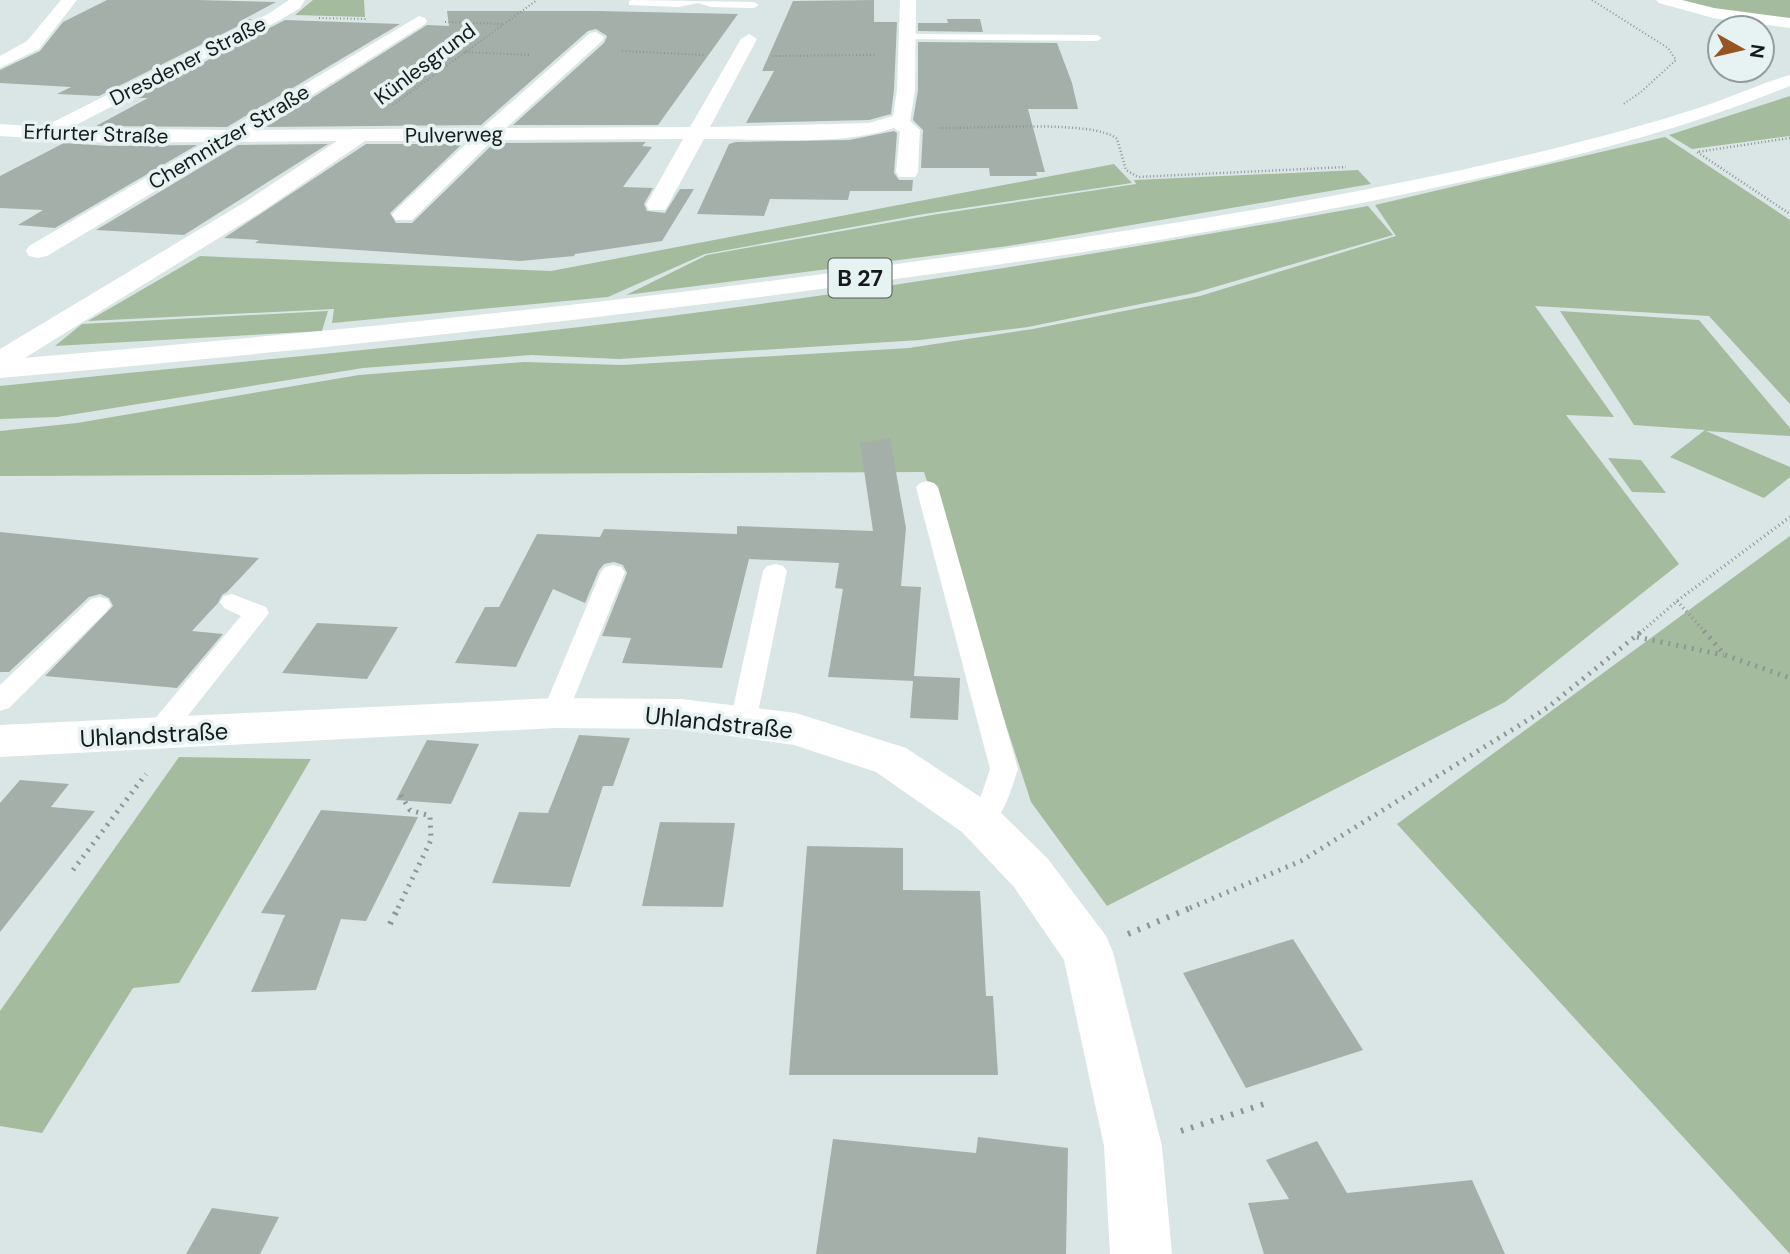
<svg xmlns="http://www.w3.org/2000/svg" width="1790" height="1254" font-family="'DM Sans',sans-serif">
  <style>
    .green { fill: #a4bb9e }
    .building { fill: #a5afaa }
    .lines { fill: none; stroke-linecap: round; stroke-linejoin: round }
    .path-far4 { stroke: #8d9595; stroke-width: 2; stroke-dasharray: 1 2.5; stroke-linecap: butt }
    .path-far3 { stroke: #8d9595; stroke-width: 2.5; stroke-dasharray: 1 2.5; stroke-linecap: butt }
    .path-far2 { stroke: #8d9595; stroke-width: 3.5; stroke-dasharray: 1 3.5; stroke-linecap: butt }
    .path-far1 { stroke: #8d9595; stroke-width: 5; stroke-dasharray: 2 6; stroke-linecap: butt }
    .path { stroke: #8d9595; stroke-width: 6; stroke-dasharray: 2.5 8; stroke-linecap: butt }
    .service { fill: #fff; fill-rule: evenodd }
    .minor { fill: #fff; fill-rule: evenodd }
    .primary { fill: #fff; fill-rule: evenodd }
    .labels { text-anchor: middle; stroke-width: 7; stroke-linejoin: round; paint-order: stroke }
    .far-street-label { font-size: 21px; fill: #161a1a; stroke: #e7f3f3 }
    .shield { fill: #e7f3f3; stroke: #555b5b; stroke-width: 2 }
    .shield-label { font-size: 23px; font-weight: bold; fill: #161a1a }
    .street-label { font-size: 24px; fill: #161a1a; stroke: #e7f3f3 }
  </style>
  <rect width="100%" height="100%" fill="#dae6e5"/>
  <g class="green">
    <polygon points="313,0 364,0 365,17 295,15"/>
    <polygon points="1678,0 1790,0 1790,19 1721,11"/>
    <polygon points="1790,96 1790,136 1692,149 1669,135"/>
    <polygon points="1665,137 1790,220 1790,404 1709,316 1535,306 1614,417 1566,415 1679,564 1505,702 1107,906 1031,802 924,472 0,476 0,431 77,423 359,375 524,362 622,365 909,348 1033,329 1200,296 1396,236 1375,205"/>
    <polygon points="1114,164 1132,183 924,214 705,254 608,297 332,323 334,309 88,321 200,256 551,271"/>
    <polygon points="1358,170 1371,184 1008,246 626,295 707,255 932,215 1136,184 1134,180"/>
    <path d="M1368 206 1393 235 1194 293 1028 327 920 340 619 359 531 355 363 368 57 417 0 419V386C193 366 387 349 580 327 844 296 1106 253 1368 206Z"/>
    <polygon points="328,311 322,331 55,346 82,324"/>
    <polygon points="1560,311 1699,320 1790,428 1790,436 1706,431 1790,467 1790,477 1764,498 1670,457 1705,430 1634,425"/>
    <polygon points="1608,458 1641,460 1666,493 1632,492"/>
    <polygon points="1790,536 1790,1254 1397,824"/>
    <polygon points="179,757 311,759 179,983 133,988 42,1133 0,1126 0,1011"/>
  </g>
  <g class="building">
    <polygon points="107,0 197,0 276,2 244,19 252,19 99,96 57,94 71,87 0,83 0,70 40,51 63,22"/>
    <polygon points="874,0 874,22 897,22 894,90 891,114 869,120 746,123 774,71 762,71 793,1"/>
    <polygon points="447,11 596,11 738,14 658,125 513,125 604,43 607,36 596,29 588,31 481,125 266,127 427,25 449,26"/>
    <polygon points="947,19 980,19 983,32 918,31 918,23 948,23"/>
    <polygon points="285,20 400,24 227,127 96,126 148,98 135,98"/>
    <polygon points="918,42 1057,43 1072,83 1078,109 1028,109 1045,172 1036,172 1037,176 990,176 989,168 921,168 923,130 913,120 918,90"/>
    <polygon points="894,131 897,133 894,173 899,180 913,180 912,191 850,191 848,200 770,199 764,216 697,214 729,144 736,142 849,140"/>
    <polygon points="646,142 642,146 652,147 623,187 653,188 644,204 647,211 665,213 680,189 694,189 662,241 575,254 574,256 520,261 255,243 259,240 224,238 366,144 462,144 390,213 396,223 412,223 494,143"/>
    <polygon points="64,143 109,146 197,145 55,228 18,225 43,210 0,208 0,176"/>
    <polygon points="328,144 184,235 96,230 238,145"/>
    <polygon points="890,438 906,528 901,586 921,587 914,676 960,678 958,720 910,718 913,681 828,677 843,589 835,588 839,563 749,559 722,668 622,663 631,638 602,636 627,573 623,565 614,562 604,564 599,570 585,603 553,589 516,667 455,663 485,607 499,607 537,534 600,537 604,529 737,534 737,526 873,531 860,443"/>
    <polygon points="0,532 204,553 259,558 227,592 222,595 218,603 192,631 223,634 177,688 45,676 113,606 109,598 100,594 89,597 9,672 0,672"/>
    <polygon points="317,623 398,627 367,679 282,673"/>
    <polygon points="579,735 630,738 613,786 603,786 570,887 492,883 519,812 548,813"/>
    <polygon points="427,740 479,744 451,804 396,800"/>
    <polygon points="20,780 69,784 51,807 95,811 0,932 0,803"/>
    <polygon points="321,810 418,817 366,921 341,919 316,990 251,992 285,915 261,913"/>
    <polygon points="660,822 735,823 723,907 642,906"/>
    <polygon points="807,846 903,848 903,890 980,891 986,996 993,996 998,1075 789,1075"/>
    <polygon points="1293,939 1363,1050 1246,1088 1183,973"/>
    <polygon points="978,1137 1068,1148 1066,1254 816,1254 833,1139 976,1153"/>
    <polygon points="1317,1141 1347,1193 1472,1180 1505,1254 1264,1254 1248,1203 1289,1199 1266,1160"/>
    <polygon points="212,1208 279,1217 260,1254 186,1254"/>
  </g>
  <g class="lines">
    <g class="path-far4">
      <polyline points="1592,0 1668,48 1676,60 1641,92 1622,105"/>
      <polyline points="319,18 366,19"/>
      <polyline points="445,22 503,24"/>
      <polyline points="622,51 704,55"/>
      <polyline points="465,52 530,55"/>
      <polyline points="772,56 876,55"/>
      <polyline points="393,105 537,0"/>
    </g>
    <g class="path-far3">
      <path d="M939 128C973 129 1096 119 1117 139L1126 170 1138 177 1346 167"/>
      <polyline points="1790,138 1697,152 1790,214"/>
    </g>
    <g class="path-far2">
      <polyline points="1677,601 1706,633"/>
      <polyline points="1640,633 1677,601 1790,517"/>
    </g>
    <g class="path-far1">
      <polyline points="1704,631 1725,655 1790,678"/>
      <polyline points="1637,637 1724,655"/>
      <polyline points="73,870 146,774"/>
      <polyline points="398,908 431,840 430,816 410,810 400,794"/>
      <polyline points="1190,908 1301,861 1547,708 1642,631"/>
    </g>
    <g class="path">
      <polyline points="390,924 399,906"/>
      <polyline points="1128,934 1195,906"/>
      <polyline points="1181,1131 1264,1104"/>
    </g>
    <g class="service">
      <polygon points="632,0 754,2 759,5 754,8 711,7 698,3 678,7 629,5 629,1"/>
      <polygon points="904,34 1097,35 1102,38 1097,41 908,39 903,36"/>
      <path d="M927 481 934 483 938 487 1018 769C1010 792 1000 838 968 827L963 819 981 796 990 769 916 487 920 483Z"/>
      <polygon points="775,564 783,566 787,571 756,722 752,729 743,732 734,729 730,722 763,571 767,566"/>
      <polygon points="613,565 621,567 625,572 568,713 564,720 555,723 546,720 542,713 601,572 605,567"/>
      <polygon points="232,594 266,607 269,613 167,742 157,745 147,742 143,735 147,728 241,616 224,608 220,602 224,596"/>
      <polygon points="99,597 107,599 111,605 107,611 9,708 0,711 0,685 91,599"/>
    </g>
    <g class="minor">
      <polygon points="61,0 77,0 39,49 0,68 0,56 27,41"/>
      <path d="M289 0H305L300 8 280 20 70 128 228 130 419 16 425 18 427 21 425 24 257 130 482 128 590 33 596 32 604 37 602 41 506 128 690 127 741 39 749 34 757 39 710 127 869 123 893 116 897 90 900 0H916L915 90 910 121 920 130 918 172 915 177H899L896 172 900 132 894 128C837 147 763 138 704 139L668 205 665 210H649L646 205 683 139 493 140 412 220H396L392 215 396 210 469 141H365L261 212 10 367 0 370V349L245 202 337 141 237 142 47 256 38 258 29 256 26 251 29 246 207 142 109 143 0 136V124L43 127 268 14Z"/>
      <polygon points="555,698 681,699 796,713 906,748 994,806 1048,859 1106,936 1113,952 1162,1146 1172,1254 1110,1254 1104,1146 1064,960 1014,887 962,832 876,772 794,745 681,729 555,728 0,757 0,725"/>
    </g>
    <g class="primary">
      <polygon points="1656,0 1682,0 1714,8 1790,18 1790,28 1713,18 1659,3"/>
      <path d="M1790 75V86C1685 129 1576 157 1466 181 1326 212 1185 237 1044 258 697 309 349 347 0 378V360C331 332 661 299 989 251 1182 223 1375 193 1564 146 1614 133 1664 120 1713 103 1739 94 1764 82 1790 75Z"/>
    </g>
  </g>
  <g class="labels">
    <g class="far-street-label">
      <text transform="translate(188 61) rotate(-27)" y="7">Dresdener Straße</text>
      <text transform="translate(425 64) rotate(-37)" y="7">Künlesgrund</text>
      <text transform="translate(96 134) rotate(2)" y="7">Erfurter Straße</text>
      <text transform="translate(454 135) rotate(-1)" y="7">Pulverweg</text>
      <text transform="translate(229 137) rotate(-31)" y="7">Chemnitzer Straße</text>
    </g>
    <rect class="shield" x="828.5" y="258.5" width="63" height="39" rx="5"/>
    <g class="shield-label">
      <text x="860" y="286">B 27</text>
    </g>
    <g class="street-label">
      <text transform="translate(719 723) rotate(6)" y="8">Uhlandstraße</text>
      <text transform="translate(154 735) rotate(-3)" y="8">Uhlandstraße</text>
    </g>
  </g>
  <g transform="translate(1741 49) rotate(98)"><circle r="33" fill="#e7f3f3" stroke="#939c9c" stroke-width="2"/>
  <path d="M0-5L12 26L0 18L-12 26Z" fill="#975621"/>
  <text y="-10" font-size="19" font-weight="bold" text-anchor="middle" fill="#161a1a">N</text>
  </g>
</svg>
